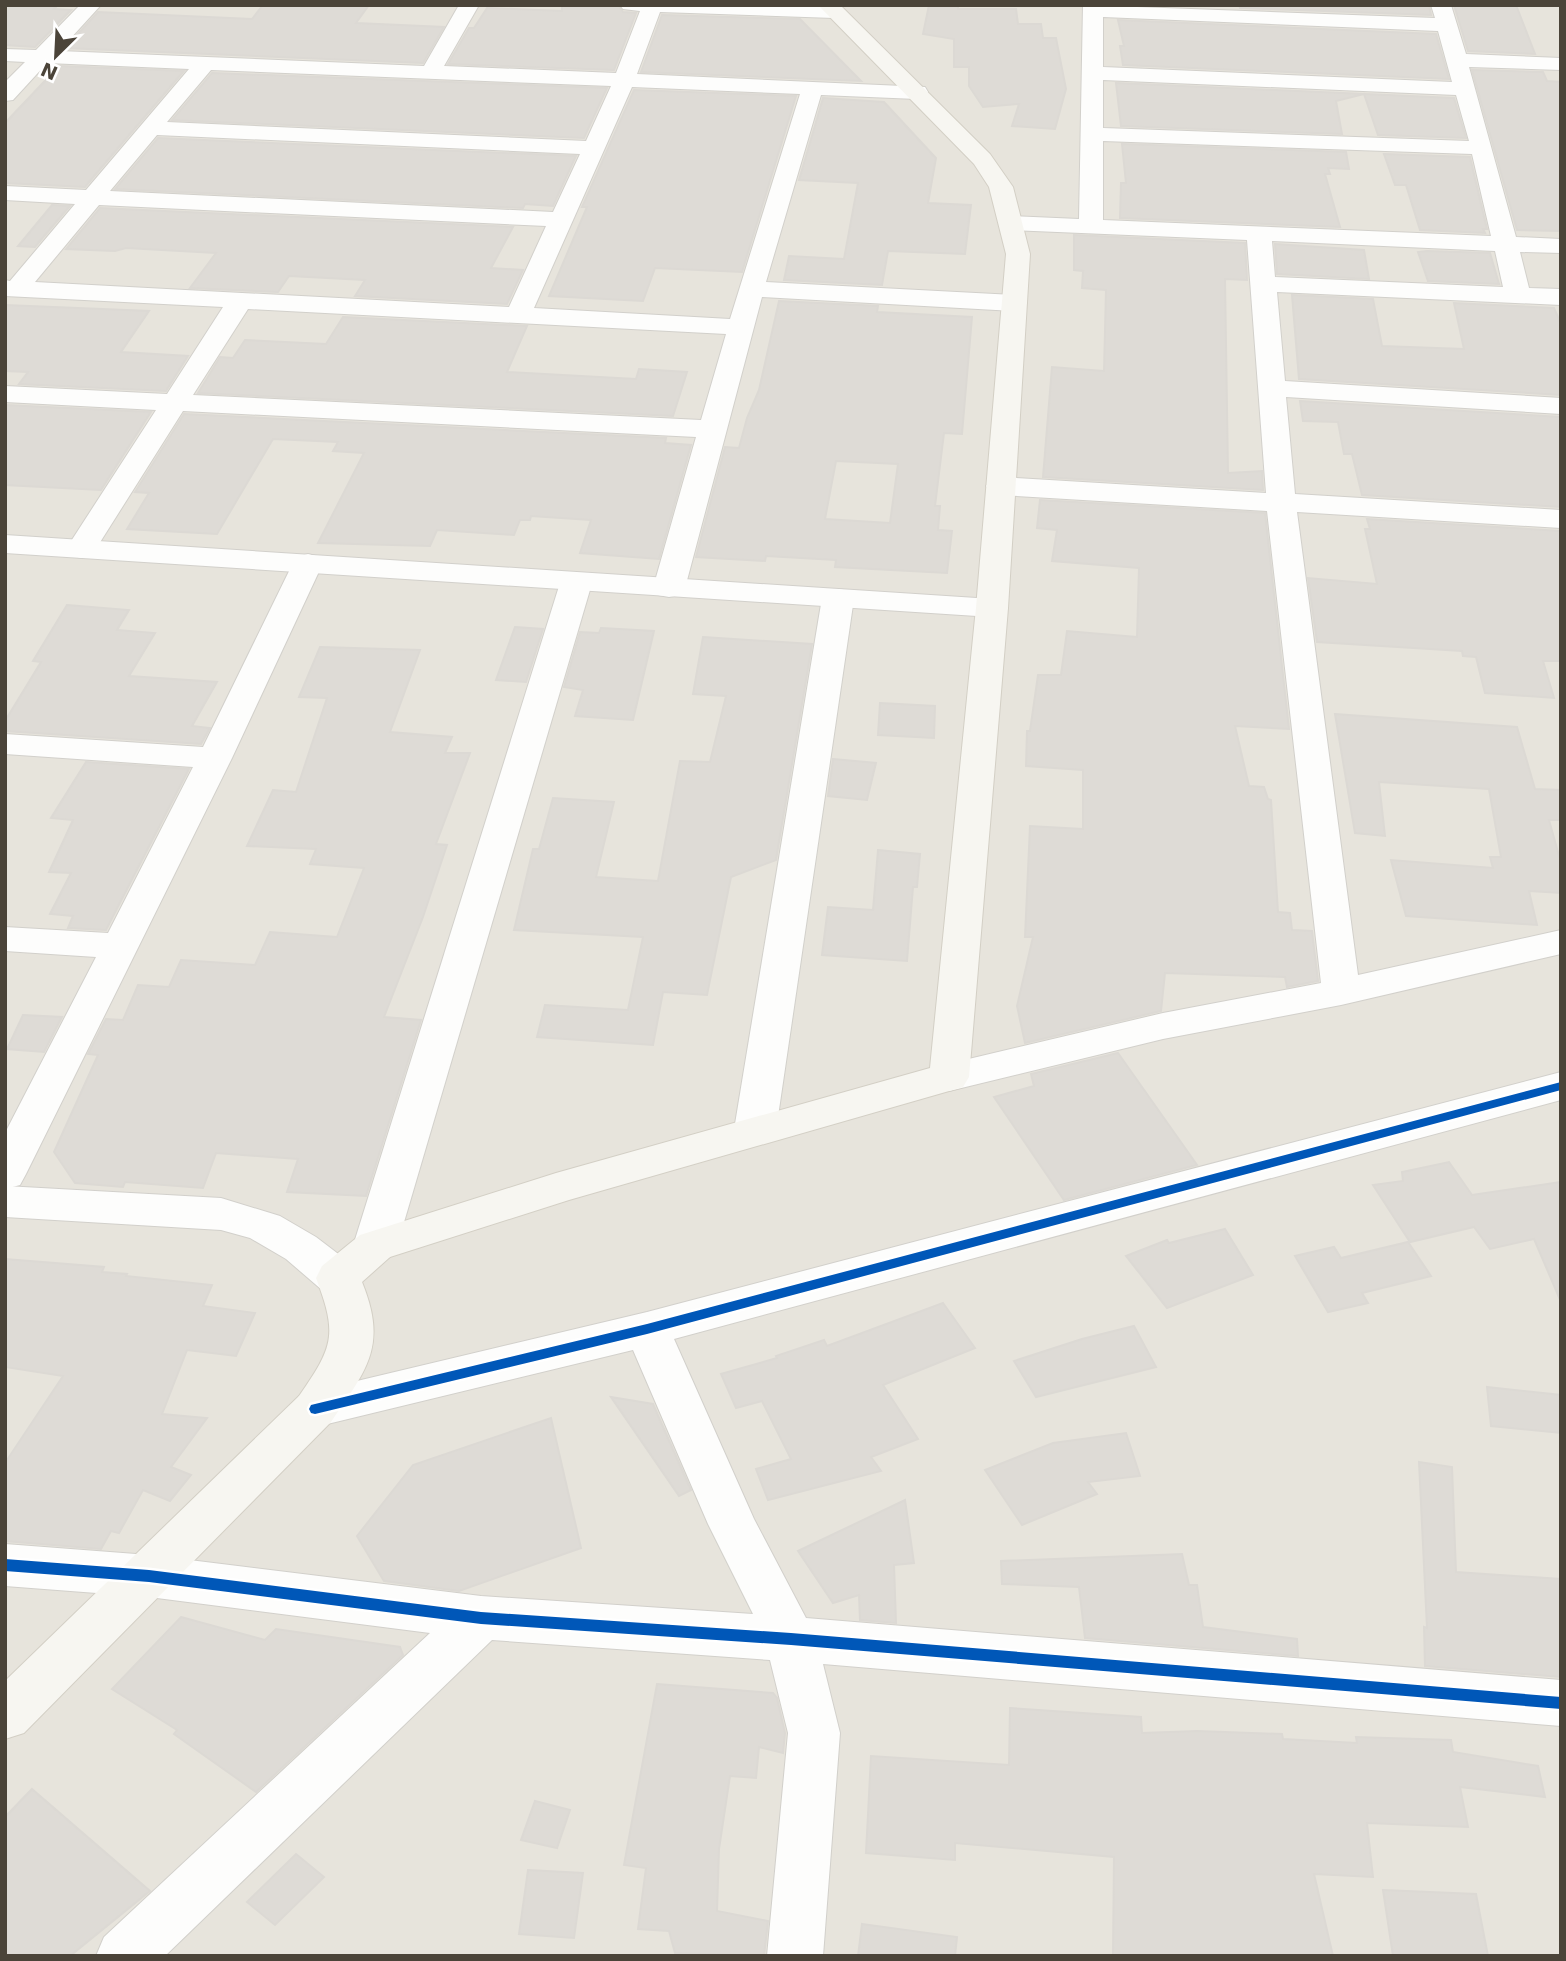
<svg xmlns="http://www.w3.org/2000/svg" width="1566" height="1961" font-family="'DejaVu Sans',sans-serif">
  <style>
    .residential { fill: #e7e4dc }
    .building { fill: #dedbd6; stroke: #dcd9d4; stroke-width: 2; fill-rule: evenodd }
    .lines { fill: none; stroke-linecap: round; stroke-linejoin: round }
    .minor-casing { stroke: #d2d0cb; stroke-width: 2 }
    .tertiary-casing { stroke: #d2d0cb; stroke-width: 2 }
    .secondary-casing { stroke: #d3cfc5; stroke-width: 2 }
    .minor { fill: #fdfdfc; fill-rule: evenodd }
    .tertiary { fill: #fdfdfc; fill-rule: evenodd }
    .secondary { fill: #f7f6f1; fill-rule: evenodd }
    .cycleway-casing { stroke: #fff; stroke-width: 5 }
    .cycleway { fill: #0057b8; fill-rule: evenodd }
  </style>
  <rect width="100%" height="100%" fill="#f4f2ee"/>
  <rect class="residential" x="5" y="5" width="1556" height="1951"/>
  <g class="building">
    <polygon points="5,5 58,5 54,9 71,10 35,47 5,45"/>
    <polygon points="263,5 369,5 356,23 444,27 423,63 65,48 98,12 252,19"/>
    <polygon points="562,5 618,5 623,12 636,13 614,70 448,64 469,28 474,28 487,8 562,11"/>
    <polygon points="929,5 958,5 958,9 1016,9 1018,24 1041,24 1043,38 1056,38 1066,89 1055,129 1012,126 1019,104 983,107 969,86 969,67 954,67 954,39 923,34"/>
    <polygon points="1239,5 1429,5 1431,15 1240,8"/>
    <polygon points="1454,5 1516,5 1535,54 1468,51"/>
    <polygon points="662,15 800,19 861,81 641,72"/>
    <polygon points="1118,20 1436,34 1449,79 1123,65 1120,46 1124,46"/>
    <polygon points="59,66 184,71 85,187 5,183 5,123"/>
    <polygon points="1472,70 1543,72 1547,81 1561,82 1561,231 1517,230"/>
    <polygon points="212,73 607,88 584,138 172,120"/>
    <polygon points="1116,83 1454,98 1466,138 1378,135 1364,94 1336,101 1342,134 1121,126"/>
    <polygon points="634,90 796,96 742,272 655,268 643,301 549,296 587,207 582,207"/>
    <polygon points="823,98 884,102 936,158 928,203 971,205 965,254 888,251 882,285 784,280 789,256 844,259 858,183 799,180"/>
    <polygon points="158,138 576,156 553,206 525,204 523,208 115,189"/>
    <polygon points="1122,144 1346,152 1349,169 1328,168 1330,174 1325,174 1340,227 1120,218 1121,183 1126,183"/>
    <polygon points="1384,154 1470,157 1487,229 1483,229 1485,233 1420,230 1406,185 1395,185"/>
    <polygon points="52,205 70,206 35,247 18,246"/>
    <polygon points="100,208 513,227 491,268 523,270 507,304 355,296 365,280 289,276 278,292 190,288 216,253 126,248 115,251 66,249"/>
    <polygon points="1074,235 1245,243 1247,280 1225,279 1228,473 1262,471 1263,490 1043,477 1052,367 1104,371 1106,290 1082,288 1083,271 1074,270"/>
    <polygon points="1275,244 1364,250 1369,279 1277,274"/>
    <polygon points="1427,251 1490,253 1499,284 1428,281 1418,252"/>
    <polygon points="1292,295 1373,299 1382,346 1464,349 1454,303 1554,308 1561,324 1561,395 1299,379"/>
    <path d="M779 301 878 306 877 312 972 317 962 434 944 433 935 506H940L938 530 952 531 947 573 835 567 836 560 766 556 765 561 696 557 725 447 739 448 747 418 759 390ZM836 461 898 464 890 523 825 519Z"/>
    <polygon points="5,305 149,311 121,352 188,356 166,391 19,384 28,372 5,371"/>
    <polygon points="343,317 527,326 507,372 636,379 639,369 687,372 673,416 198,393 220,357 233,358 245,340 326,344"/>
    <polygon points="1300,401 1561,417 1561,507 1362,495 1352,454 1344,454 1338,422 1303,421"/>
    <polygon points="5,405 151,412 101,490 5,485"/>
    <polygon points="184,414 666,438 665,443 691,445 659,559 580,553 591,520 531,516 530,520 520,520 514,535 437,530 430,546 318,543 364,453 333,451 338,442 273,439 217,534 127,529 149,493 135,492"/>
    <polygon points="1040,500 1265,513 1289,729 1235,726 1249,786 1264,787 1268,799 1271,800 1278,912 1290,913 1292,930 1312,931 1318,981 1287,987 1285,977 1165,973 1161,1011 1025,1043 1017,1006 1033,937 1025,937 1030,826 1083,829 1083,770 1026,766 1027,731 1030,731 1038,675 1061,675 1067,631 1137,637 1139,568 1052,561 1057,530 1037,528"/>
    <polygon points="1367,519 1561,531 1561,661 1543,661 1554,698 1485,693 1476,657 1463,656 1462,651 1317,642 1308,578 1377,584 1365,529 1370,529"/>
    <polygon points="67,605 129,610 117,630 155,633 129,676 217,682 192,726 210,728 201,744 5,731 5,721 41,662 33,661"/>
    <polygon points="515,627 543,629 526,682 496,680"/>
    <polygon points="601,628 654,631 633,720 575,716 583,690 564,687 580,632 599,633"/>
    <polygon points="703,637 812,644 776,860 731,877 707,995 663,992 653,1045 537,1037 545,1005 628,1010 643,937 514,930 533,849 539,849 553,798 614,802 596,877 658,881 680,761 710,762 726,696 693,694"/>
    <polygon points="320,647 420,650 390,732 452,737 445,753 470,753 436,844 447,845 423,917 384,1017 421,1020 366,1196 287,1192 298,1159 216,1153 203,1188 125,1182 123,1187 75,1183 54,1152 98,1055 88,1054 106,1019 123,1020 138,985 169,987 181,960 255,965 270,932 337,937 364,868 310,864 316,849 247,846 273,790 296,792 327,698 299,697"/>
    <polygon points="880,703 935,706 934,738 878,735"/>
    <polygon points="1335,714 1517,727 1535,789 1561,790 1561,820 1549,820 1561,863 1561,893 1529,891 1537,925 1406,916 1391,860 1493,868 1490,857 1501,857 1489,789 1379,782 1385,836 1355,833"/>
    <polygon points="833,759 876,763 867,800 828,796"/>
    <polygon points="86,762 189,769 106,930 68,928 73,916 50,914 71,873 49,872 73,820 51,818"/>
    <polygon points="878,850 920,854 917,887 913,887 907,961 822,955 828,907 873,910"/>
    <polygon points="23,1015 62,1017 44,1052 7,1049"/>
    <polygon points="1118,1053 1197,1165 1064,1200 994,1097 1034,1086 1031,1074"/>
    <polygon points="1449,1162 1472,1195 1561,1182 1561,1302 1534,1239 1490,1249 1474,1227 1410,1242 1373,1185 1403,1181 1402,1172"/>
    <polygon points="1225,1229 1253,1275 1167,1308 1126,1256 1167,1240 1169,1243"/>
    <polygon points="1408,1242 1431,1276 1362,1293 1368,1303 1328,1312 1295,1256 1334,1247 1341,1258"/>
    <polygon points="5,1259 104,1267 102,1272 127,1274 126,1276 212,1285 203,1306 255,1313 236,1356 187,1350 162,1414 207,1418 171,1467 191,1475 170,1501 143,1490 119,1533 111,1531 101,1549 5,1541 5,1463 63,1376 5,1367"/>
    <polygon points="943,1303 975,1348 883,1385 918,1439 871,1457 881,1471 768,1500 756,1469 791,1459 762,1401 736,1408 721,1374 777,1358 776,1356 824,1340 827,1346"/>
    <polygon points="1134,1326 1156,1367 1036,1397 1014,1361 1082,1339"/>
    <polygon points="1487,1387 1561,1395 1561,1433 1491,1426"/>
    <polygon points="611,1397 653,1404 691,1490 679,1496"/>
    <polygon points="551,1418 581,1548 459,1591 384,1581 357,1536 413,1465"/>
    <polygon points="1126,1433 1140,1476 1088,1482 1097,1494 1022,1525 985,1470 1053,1443"/>
    <polygon points="1419,1462 1452,1467 1456,1572 1561,1579 1561,1677 1425,1666 1424,1627 1427,1628"/>
    <polygon points="905,1500 914,1563 894,1565 896,1623 860,1620 859,1595 833,1603 798,1551"/>
    <polygon points="1182,1554 1189,1585 1197,1585 1203,1627 1297,1639 1298,1656 1085,1638 1079,1587 1002,1584 1001,1561"/>
    <polygon points="181,1617 265,1640 276,1629 400,1647 403,1655 256,1792 174,1734 177,1730 112,1689"/>
    <polygon points="657,1684 773,1693 777,1698 785,1733 783,1753 759,1747 756,1778 730,1776 719,1849 717,1911 768,1921 764,1956 675,1953 669,1931 638,1929 646,1868 624,1865"/>
    <polygon points="1010,1708 1141,1717 1142,1733 1197,1731 1282,1734 1283,1739 1357,1743 1356,1737 1451,1740 1453,1752 1538,1766 1545,1797 1460,1787 1468,1827 1367,1823 1373,1877 1314,1874 1333,1956 1113,1956 1114,1857 955,1843 955,1860 866,1853 871,1756 1009,1765"/>
    <polygon points="32,1789 150,1891 70,1956 5,1956 5,1817"/>
    <polygon points="535,1801 570,1810 557,1848 521,1840"/>
    <polygon points="296,1854 324,1877 275,1925 247,1902"/>
    <polygon points="528,1870 583,1873 574,1938 519,1934"/>
    <polygon points="1383,1890 1476,1894 1488,1956 1393,1956"/>
    <polygon points="862,1924 957,1937 955,1956 858,1956"/>
  </g>
  <g class="lines">
    <defs>
      <g id="minor">
        <path d="M80 5H101L59 51 424 66 459 5H479L444 66 616 73 640 11 623 9 620 5H814L841 8 844 12 841 16 834 18 660 12 637 74 925 87 928 92 925 97 917 99 821 95 766 282 1014 295 1023 298 1027 303 1023 308 1014 311 762 297 685 588 680 595 669 597 658 595 653 588 696 437 183 411 92 555 81 558 70 555 66 549 156 410 5 402V386L167 394 223 307 5 296V280L10 281 75 204 5 200V186L86 190 189 69 47 63 13 100 5 101V82L25 62 5 61V49L36 50ZM211 70 611 86 586 141 167 122ZM632 87 800 94 730 319 534 308ZM157 135 580 154 553 212 110 191ZM99 205 546 226 509 307 35 282ZM248 309 726 334 701 420 193 395Z"/>
        <path d="M1083 5 1435 18 1431 5H1451L1466 54 1561 58V70L1469 67 1516 237 1561 239V253L1520 252 1529 288 1561 289V305L1277 292 1285 381 1561 398V414L1286 397 1295 494 1561 510V528L1297 512 1358 975 1561 930V954L1341 1005 1163 1039 949 1091 935 1087 929 1077 935 1067 1163 1013 1321 983 1267 511 1001 495 991 492 986 486 991 480 1001 477 1266 493 1247 240 1012 230 1003 228 1000 223 1003 218 1012 216 1079 219ZM1103 17 1438 31 1452 82 1103 67ZM1103 80 1456 95 1469 141 1103 128ZM1103 141 1472 154 1491 236 1103 220ZM1272 241 1495 251 1503 287 1275 277Z"/>
        <polygon points="308,554 319,557 323,563 232,758 26,1174 20,1185 5,1189 5,1133 96,957 5,951 5,927 108,933 193,767 5,754 5,734 203,747 293,563 297,557"/>
        <polygon points="576,574 587,576 592,583 397,1246 390,1257 375,1262 360,1257 353,1246 560,583 565,576"/>
        <polygon points="838,589 849,591 854,598 776,1130 770,1140 755,1145 740,1140 734,1130 822,598 827,591"/>
        <polygon points="1561,1072 1561,1100 674,1339 754,1519 806,1618 1561,1680 1561,1726 823,1664 840,1733 823,1956 767,1956 788,1733 770,1660 492,1640 165,1956 96,1956 104,1937 430,1633 149,1597 5,1586 5,1544 149,1555 481,1596 753,1614 708,1524 633,1350 315,1427 299,1422 292,1409 299,1396 315,1391 647,1312"/>
      </g>
      <g id="tertiary">
        <polygon points="5,535 992,599 1003,601 1008,608 1003,615 992,617 5,553"/>
        <polygon points="5,1186 221,1198 280,1216 316,1237 354,1266 360,1278 354,1290 338,1295 322,1290 286,1259 250,1238 221,1230 5,1217"/>
      </g>
      <path id="secondary" d="M818 5H840L990 154 1013 187 1030 254 1008 608 969 1077 963 1087 569 1200 390 1257 362 1282C388 1346 367 1369 331 1422L24 1733 5 1739V1681L299 1396C333 1347 338 1335 316 1278L322 1266 360 1235 556 1173 930 1068 976 608 1006 254 989 187 974 164Z"/>
    </defs>
    <use href="#minor" class="minor-casing"/>
    <use href="#tertiary" class="tertiary-casing"/>
    <use href="#secondary" class="secondary-casing"/>
    <use href="#minor" class="minor"/>
    <use href="#tertiary" class="tertiary"/>
    <use href="#secondary" class="secondary"/>
    <defs>
      <g id="cycleway">
        <polygon points="1561,1082 1561,1090 647,1334 315,1414 311,1413 309,1409 311,1405 315,1404 647,1324"/>
        <polygon points="5,1559 149,1570 481,1612 791,1633 1561,1697 1561,1709 791,1645 481,1624 149,1582 5,1571"/>
      </g>
    </defs>
    <use href="#cycleway" class="cycleway-casing"/>
    <use href="#cycleway" class="cycleway"/>
  </g>
  <rect width="1566" height="1961" fill="none" stroke="#4b4439" stroke-width="14"/>
  <g transform="translate(56 56) rotate(204)" stroke="#ffffff" stroke-width="5" paint-order="stroke">
  <path d="M0-5L12 26L0 18L-12 26Z" fill="#4b4439"/>
  <text y="-10" font-size="19" font-weight="bold" text-anchor="middle" fill="#4b4439">N</text>
  </g>
</svg>
